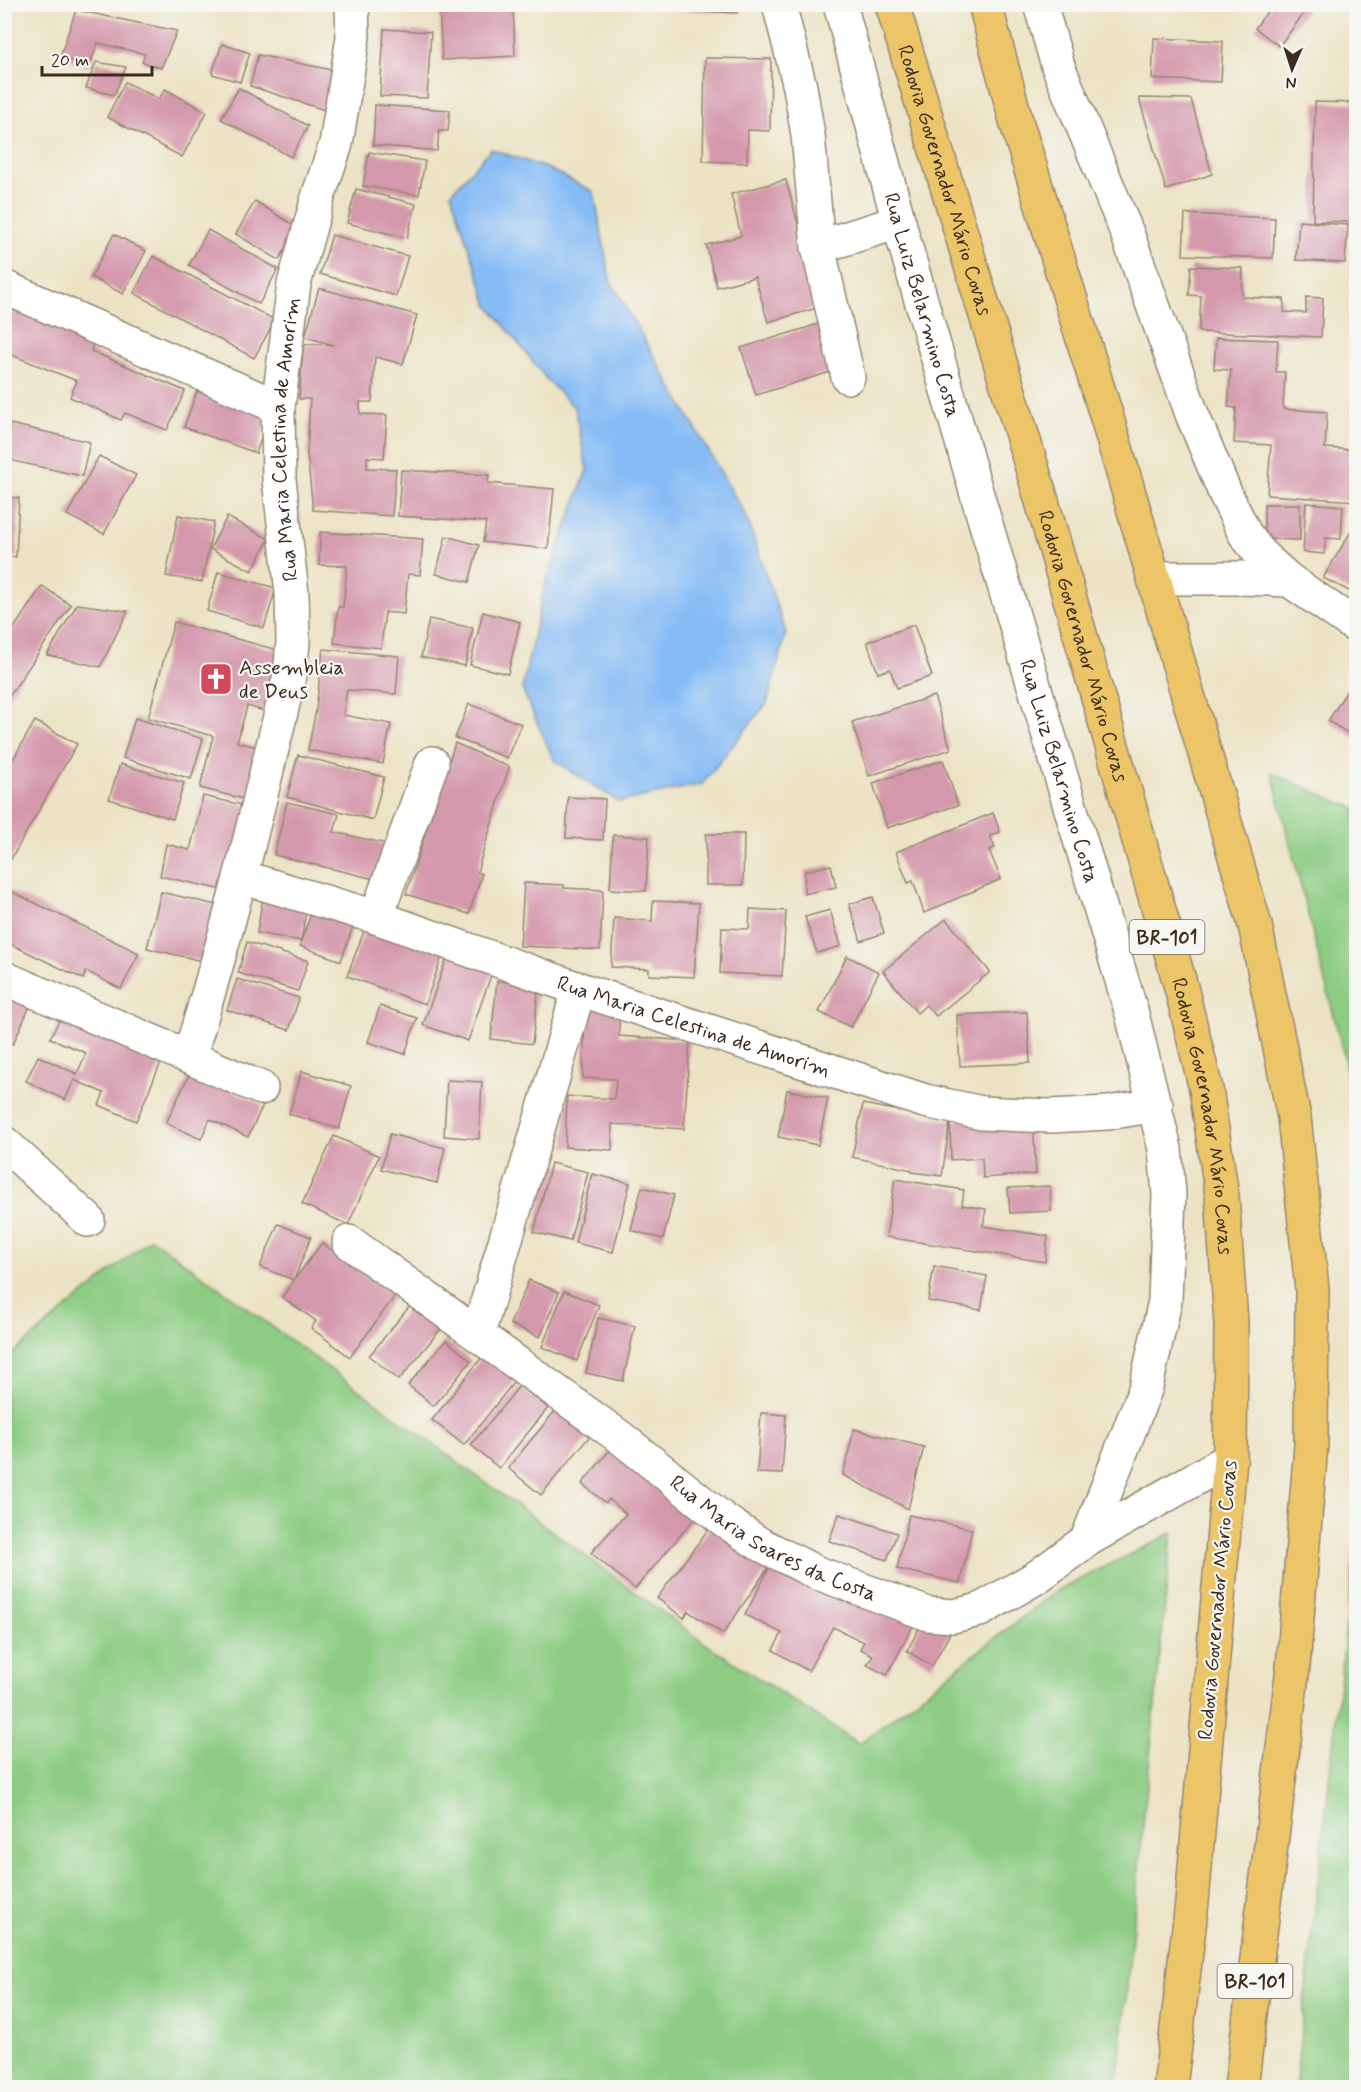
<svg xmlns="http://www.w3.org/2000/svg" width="1361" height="2092" font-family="Mynerve,sans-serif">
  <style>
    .green { fill: #8ccc83; stroke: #647b50; stroke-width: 1.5 }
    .water { fill: #86bcf5; stroke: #60738a; stroke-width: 1.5 }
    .building { fill: #d498ac }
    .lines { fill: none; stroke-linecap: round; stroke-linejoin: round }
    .minor-casing { stroke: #948672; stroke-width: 36 }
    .highway-casing { stroke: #948672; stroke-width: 36 }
    .minor { stroke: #fff; stroke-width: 33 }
    .highway { stroke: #edc569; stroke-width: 33 }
    .labels { text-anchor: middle; stroke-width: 4.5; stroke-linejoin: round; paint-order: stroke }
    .shield { fill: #f6f6f2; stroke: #73675e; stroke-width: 1.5 }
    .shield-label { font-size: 20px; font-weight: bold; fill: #3b2a1e }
    .street-label { font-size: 21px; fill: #3b2a1e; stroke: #f6f6f2 }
    .poi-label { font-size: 21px; fill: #3b2a1e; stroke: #f6f6f2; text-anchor: start }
  </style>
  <rect width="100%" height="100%" fill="#f6f6f2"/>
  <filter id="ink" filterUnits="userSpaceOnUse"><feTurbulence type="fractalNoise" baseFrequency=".0167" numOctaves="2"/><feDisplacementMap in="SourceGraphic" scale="12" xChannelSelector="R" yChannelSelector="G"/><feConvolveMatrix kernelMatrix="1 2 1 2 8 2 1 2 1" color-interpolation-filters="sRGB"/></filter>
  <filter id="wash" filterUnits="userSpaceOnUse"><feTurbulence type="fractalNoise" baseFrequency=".008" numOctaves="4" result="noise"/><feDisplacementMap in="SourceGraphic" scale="24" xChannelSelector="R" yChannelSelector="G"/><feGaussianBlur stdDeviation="1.35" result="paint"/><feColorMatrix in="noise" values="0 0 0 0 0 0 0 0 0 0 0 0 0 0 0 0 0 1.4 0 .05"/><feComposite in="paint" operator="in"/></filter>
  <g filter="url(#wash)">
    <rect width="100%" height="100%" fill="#ece3c5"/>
    <g class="green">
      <polygon points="1272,773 1356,809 1356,1139 1344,1056"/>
      <polygon points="151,1238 709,1646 859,1744 1055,1592 1172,1533 1117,2087 5,2087 5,1360"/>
      <polygon points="1356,1539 1356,2087 1295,2087"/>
    </g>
    <polygon class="water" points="491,149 549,169 594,192 610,280 746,516 786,633 767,703 702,784 619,802 554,760 522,689 544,588 587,470 575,408 548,381 488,305 451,193"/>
    <g id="blocks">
      <g class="building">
        <polygon points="439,4 513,4 515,56 442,60"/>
        <polygon points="678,4 737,4 737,13 678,10"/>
        <polygon points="1273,4 1306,4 1309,7 1279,46 1255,28"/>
        <polygon points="76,10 177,31 161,68 142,62 145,54 98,43 89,67 60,57"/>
        <polygon points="384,29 431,32 427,98 380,96"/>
        <polygon points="1154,38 1223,41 1221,82 1152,79"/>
        <polygon points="222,44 250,53 240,82 212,74"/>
        <polygon points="258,55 347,73 331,112 250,86"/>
        <polygon points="705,58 771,59 770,131 748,130 747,163 703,161"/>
        <polygon points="96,62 126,67 114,95 86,88"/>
        <polygon points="125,82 159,99 165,89 207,112 182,157 107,117"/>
        <polygon points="239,88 308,126 291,157 221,119"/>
        <polygon points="1139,98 1191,99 1212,174 1166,190"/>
        <polygon points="1315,102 1356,103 1356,222 1313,221"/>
        <polygon points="375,105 450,110 448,131 439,131 437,151 373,145"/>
        <polygon points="369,152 425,161 419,195 363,186"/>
        <polygon points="786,180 821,307 768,322 755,277 717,287 706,245 741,236 731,194"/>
        <polygon points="356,189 416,204 407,238 347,223"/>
        <polygon points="255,201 298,228 279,260 236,234"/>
        <polygon points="1185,214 1275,218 1273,258 1183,255"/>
        <polygon points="1299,221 1348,225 1345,263 1296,260"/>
        <polygon points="208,230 278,269 259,304 189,265"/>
        <polygon points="114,234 146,251 123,294 91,277"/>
        <polygon points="332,235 408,256 396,296 320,274"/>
        <polygon points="153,256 275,320 254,358 134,293"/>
        <polygon points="1191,266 1243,268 1242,297 1284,299 1284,312 1306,313 1306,297 1323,298 1321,337 1199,332 1201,296 1189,295"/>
        <polygon points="319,288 417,315 403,364 375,357 372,402 360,402 360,414 387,415 384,458 367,457 367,468 396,469 392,516 313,510 307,453 310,399 299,399 303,350 306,344 334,345 305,337"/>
        <polygon points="4,301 94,339 91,351 185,391 167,430 125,413 121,420 70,397 77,381 4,352"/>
        <polygon points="822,323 837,370 756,395 741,348"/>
        <polygon points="1216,338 1278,340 1276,372 1285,372 1283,409 1327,412 1325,448 1356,450 1356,501 1267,495 1271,445 1234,443 1236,408 1228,407 1231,370 1214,369"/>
        <polygon points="197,391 269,416 256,453 184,427"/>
        <polygon points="10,424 90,442 82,476 4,459 4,449"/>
        <polygon points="99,456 136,475 104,534 67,515"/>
        <polygon points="401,470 489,475 488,483 554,489 548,549 483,542 486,522 398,516"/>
        <polygon points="4,497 19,498 16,557 4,556"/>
        <polygon points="1306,503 1343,506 1341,539 1326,538 1324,554 1303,552"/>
        <polygon points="1264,504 1300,504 1300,540 1264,539"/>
        <polygon points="178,515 214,522 202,582 166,576"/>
        <polygon points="227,517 269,539 252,571 210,549"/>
        <polygon points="1356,523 1356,591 1355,594 1323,578"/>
        <polygon points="320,532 423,539 420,575 408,574 404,614 385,612 381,648 334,643 338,607 343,607 347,566 319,565"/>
        <polygon points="446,536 479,545 469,582 436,574"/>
        <polygon points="218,572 276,588 264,628 207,611"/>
        <polygon points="42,586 71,605 4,704 4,643"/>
        <polygon points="77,604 128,611 100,667 47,655"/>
        <polygon points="483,612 520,622 508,674 470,665"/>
        <polygon points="429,619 473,628 465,666 421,657"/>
        <polygon points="174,622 281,651 264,711 247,706 237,742 261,748 248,800 200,788 213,736 148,718"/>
        <polygon points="914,625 932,676 897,688 890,669 878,673 867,642"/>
        <polygon points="323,649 399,656 396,694 347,690 343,715 391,724 383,764 308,750 316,710"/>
        <polygon points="1353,681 1356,683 1356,738 1328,721"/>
        <polygon points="934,696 951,749 869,776 852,722"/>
        <polygon points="469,704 521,724 507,758 455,738"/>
        <polygon points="135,718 203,739 191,779 123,758"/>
        <polygon points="35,721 77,744 11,859 4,856 4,775"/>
        <polygon points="455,743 509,767 477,872 482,874 469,914 406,894"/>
        <polygon points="298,755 384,777 373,820 287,797"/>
        <polygon points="943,760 958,805 887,828 873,783"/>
        <polygon points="120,764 184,783 173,819 109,799"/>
        <polygon points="203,796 247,806 228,891 160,876 166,844 190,850"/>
        <polygon points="568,797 605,799 603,840 566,838"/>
        <polygon points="287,802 339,814 334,832 387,844 379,880 274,855"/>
        <polygon points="993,813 1000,832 990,836 995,848 989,850 1001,879 924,913 913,881 908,883 896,852"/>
        <polygon points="706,834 744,834 743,885 706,885"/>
        <polygon points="613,835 649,837 646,891 610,889"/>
        <polygon points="831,865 836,887 804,894 805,871"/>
        <polygon points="524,883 564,885 564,888 603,890 600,950 520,946"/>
        <polygon points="4,888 139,953 121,989 86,971 83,979 4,941"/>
        <polygon points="264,891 308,899 301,941 315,903 356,918 341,961 300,946 301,941 257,933"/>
        <polygon points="161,892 229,908 215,964 147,948"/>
        <polygon points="873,897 884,933 861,941 849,904"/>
        <polygon points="653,901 699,903 694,977 649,975 649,969 611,967 614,918 652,921"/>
        <polygon points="750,909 786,911 782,976 720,973 722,928 749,929"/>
        <polygon points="830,910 841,946 817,953 805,917"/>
        <polygon points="946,919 990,972 936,1016 926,1005 917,1013 883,971"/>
        <polygon points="368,921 445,948 425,1004 347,976"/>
        <polygon points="247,942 308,961 298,991 238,973"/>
        <polygon points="450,949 495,964 468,1041 423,1025"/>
        <polygon points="847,956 879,972 851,1027 819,1012"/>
        <polygon points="237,979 299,998 289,1030 227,1010"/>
        <polygon points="497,981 539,985 532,1044 491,1039"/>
        <polygon points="4,992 31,1004 13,1044 4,1040"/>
        <polygon points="380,1006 417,1018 405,1054 368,1042"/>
        <polygon points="585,1007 619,1009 619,1036 690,1041 684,1129 612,1124 612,1150 565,1147 567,1096 614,1099 616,1079 583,1078"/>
        <polygon points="1027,1012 1030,1063 960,1066 957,1015"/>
        <polygon points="61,1017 162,1060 136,1121 99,1105 104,1093 74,1080 65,1100 26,1081 38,1056 77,1074 86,1053 50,1038"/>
        <polygon points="191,1071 263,1105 248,1137 210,1119 201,1139 166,1123"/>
        <polygon points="302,1071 351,1086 339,1129 289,1114"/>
        <polygon points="447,1080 482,1082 479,1139 444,1136"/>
        <polygon points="787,1090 828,1098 818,1145 778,1137"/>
        <polygon points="863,1104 950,1121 1033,1116 1036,1174 983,1178 982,1158 951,1160 950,1121 942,1176 912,1172 912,1170 852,1157"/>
        <polygon points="390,1134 445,1148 437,1183 381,1169"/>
        <polygon points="334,1136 379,1156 348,1225 302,1204"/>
        <polygon points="551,1163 588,1172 570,1241 534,1232"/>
        <polygon points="592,1174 630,1183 613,1252 575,1243"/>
        <polygon points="895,1179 964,1190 962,1205 986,1209 983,1226 1048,1236 1045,1262 886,1237"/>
        <polygon points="1050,1186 1051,1211 1010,1213 1008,1188"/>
        <polygon points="642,1187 674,1195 663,1239 631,1230"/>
        <polygon points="278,1224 311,1237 294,1280 322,1243 395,1296 350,1357 311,1328 316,1321 282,1297 294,1280 260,1267"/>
        <polygon points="934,1266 987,1276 981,1310 928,1301"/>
        <polygon points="529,1280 559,1292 540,1337 510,1324"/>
        <polygon points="564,1291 599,1305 577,1361 542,1347"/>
        <polygon points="414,1301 444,1325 399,1380 369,1356"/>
        <polygon points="598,1318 635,1326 623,1381 586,1373"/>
        <polygon points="446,1340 471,1361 434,1406 408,1385"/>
        <polygon points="486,1352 517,1378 464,1445 432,1420"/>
        <polygon points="520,1385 548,1408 499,1468 471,1445"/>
        <polygon points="560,1405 595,1430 541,1495 508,1468"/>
        <polygon points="761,1413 786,1415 782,1474 757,1473"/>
        <polygon points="854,1429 924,1447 908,1509 843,1475"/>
        <polygon points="617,1441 700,1512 635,1589 591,1553 626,1514 609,1499 606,1503 582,1484"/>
        <polygon points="839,1514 897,1533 887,1560 829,1541"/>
        <polygon points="909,1515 972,1529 960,1583 897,1569"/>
        <polygon points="716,1519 918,1616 887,1675 867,1665 873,1655 860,1649 864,1642 833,1627 808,1671 773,1650 782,1633 745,1615 774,1559 723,1634 688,1611 684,1618 657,1598"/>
        <polygon points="924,1619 950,1633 932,1666 907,1651"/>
      </g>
    </g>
  </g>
  <g filter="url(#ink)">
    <use href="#blocks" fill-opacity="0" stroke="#948672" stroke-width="1.5"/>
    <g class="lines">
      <defs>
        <g id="minor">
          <polyline points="779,4 800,87 808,135 818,247 848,377"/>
          <path id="s1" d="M840 4 904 241 976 491 1132 1014 1165 1149 1169 1194 1165 1301 1146 1387 1087 1540"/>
          <polyline points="1040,4 1058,66 1127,233 1192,414 1225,493 1245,534 1262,556 1289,580 1356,626"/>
          <polyline points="818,247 899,222"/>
          <polyline points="4,287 278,407"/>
          <polyline points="1154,578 1242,578 1289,580"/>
          <path id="s2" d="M241 877 376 917 579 989 925 1101 982 1113 1050 1116 1108 1113 1156 1105"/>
          <polyline points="376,917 432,763"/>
          <polyline points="4,978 261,1088"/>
          <path id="s3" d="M189 1057C229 931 259 803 290 675L293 642 292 593 279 479 278 407 294 284 319 194 336 144 353 37 352 4"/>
          <polyline points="4,1143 88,1220"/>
          <path id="s4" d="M349 1242 621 1438 724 1520 758 1543 815 1572 928 1614 953 1616 980 1610 1037 1577 1087 1540 1230 1459"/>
          <polyline points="478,1334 579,989"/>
        </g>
        <g id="highway">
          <path id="s5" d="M892 4 1039 491 1181 987 1206 1089 1222 1196 1231 1323 1230 1459 1192 1902 1170 2088"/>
          <polyline points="985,4 1017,124 1107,418 1255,925 1294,1117 1312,1289 1311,1445 1293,1667 1241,2088"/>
        </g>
      </defs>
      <use href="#minor" class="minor-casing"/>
      <use href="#highway" class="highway-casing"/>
      <use href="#minor" class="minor"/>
      <use href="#highway" class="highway"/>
    </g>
  </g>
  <defs>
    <symbol id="church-square" viewBox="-11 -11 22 22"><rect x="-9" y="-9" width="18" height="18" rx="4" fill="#d1495b" stroke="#f6f6f2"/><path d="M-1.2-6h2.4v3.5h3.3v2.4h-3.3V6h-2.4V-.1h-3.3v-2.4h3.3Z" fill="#fff"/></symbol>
  </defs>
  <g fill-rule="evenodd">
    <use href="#church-square" x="197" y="660" width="38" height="38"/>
  </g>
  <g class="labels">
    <g class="shield">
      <rect x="1129.5" y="920" width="75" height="34" rx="4.5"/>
      <rect x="1217.5" y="1964" width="75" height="34" rx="4.5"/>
    </g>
    <g class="shield-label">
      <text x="1167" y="944">BR-101</text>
      <text x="1255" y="1988">BR-101</text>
    </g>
    <g class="street-label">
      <text dy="7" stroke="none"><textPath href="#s5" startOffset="184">Rodovia Governador Mário Covas</textPath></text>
      <text dy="7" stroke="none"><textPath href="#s1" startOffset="312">Rua Luiz Belarmino Costa</textPath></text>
      <text dy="7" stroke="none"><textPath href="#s3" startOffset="632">Rua Maria Celestina de Amorim</textPath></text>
      <text dy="7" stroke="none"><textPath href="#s5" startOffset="670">Rodovia Governador Mário Covas</textPath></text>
      <text dy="7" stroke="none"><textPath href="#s1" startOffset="798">Rua Luiz Belarmino Costa</textPath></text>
      <text dy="7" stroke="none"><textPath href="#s2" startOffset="477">Rua Maria Celestina de Amorim</textPath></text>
      <text dy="7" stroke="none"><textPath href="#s5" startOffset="1156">Rodovia Governador Mário Covas</textPath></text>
      <text dy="7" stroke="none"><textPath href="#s4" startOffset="519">Rua Maria Soares da Costa</textPath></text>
      <text transform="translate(1217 1600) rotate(-85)" y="7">Rodovia Governador Mário Covas</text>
    </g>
    <g class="poi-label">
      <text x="239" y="674">Assembleia<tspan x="239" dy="24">de Deus</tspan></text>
    </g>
  </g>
  <rect width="1361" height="2092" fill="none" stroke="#f6f6f2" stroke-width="24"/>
  <g transform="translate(1292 69) rotate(183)" stroke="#f6f6f2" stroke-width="4.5" paint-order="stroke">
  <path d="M0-4.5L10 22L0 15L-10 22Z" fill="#3b2a1e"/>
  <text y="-9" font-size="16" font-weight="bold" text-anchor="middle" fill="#3b2a1e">N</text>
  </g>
  <path d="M42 66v9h110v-9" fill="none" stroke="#3b2a1e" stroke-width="3"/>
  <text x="51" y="66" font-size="18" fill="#3b2a1e" stroke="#f6f6f2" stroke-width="4.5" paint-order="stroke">20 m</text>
</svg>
